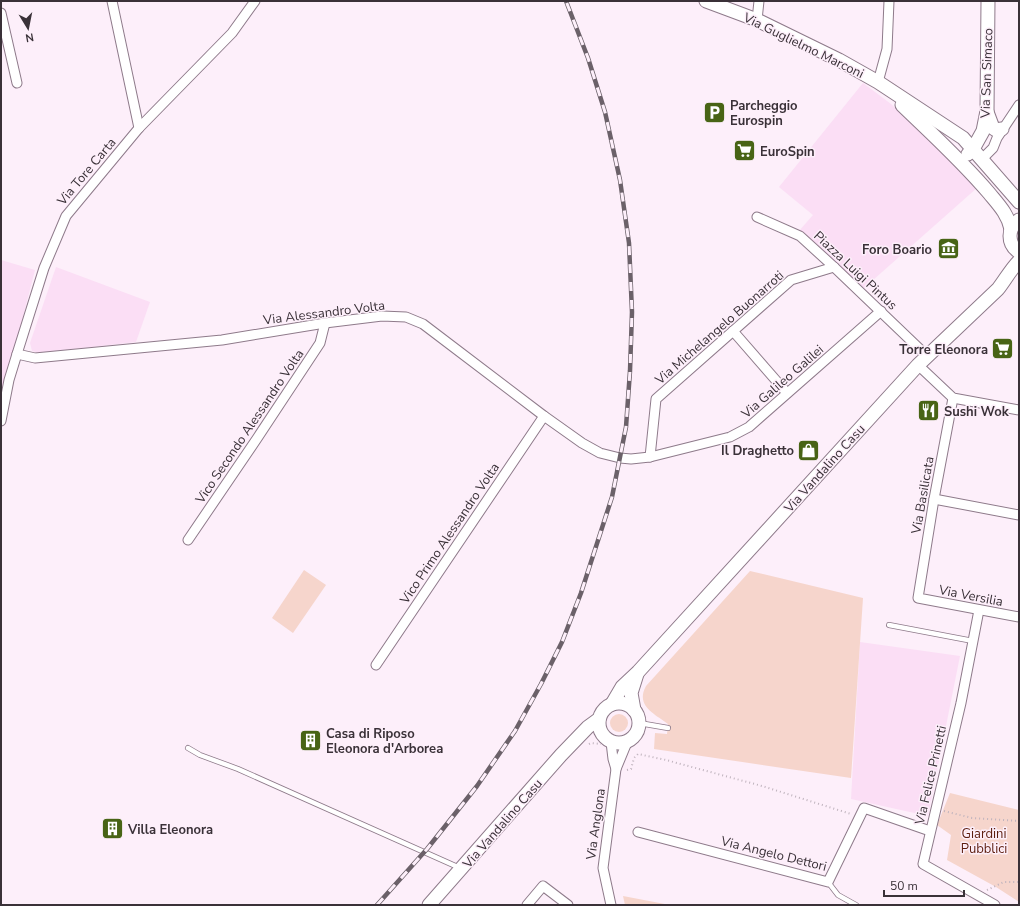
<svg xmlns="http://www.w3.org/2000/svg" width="1020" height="906" font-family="'Nunito Sans',sans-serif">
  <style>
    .built { fill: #fbdef5 }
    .green { fill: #f6d5cc }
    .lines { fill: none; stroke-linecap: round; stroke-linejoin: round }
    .lane-casing { stroke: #8e7a8a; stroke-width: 6 }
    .street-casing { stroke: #8e7a8a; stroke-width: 11 }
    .secondary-casing { stroke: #8e7a8a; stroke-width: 15 }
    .path { stroke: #bfb3bd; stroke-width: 2; stroke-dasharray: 1 3; stroke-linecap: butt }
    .lane { stroke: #fff; stroke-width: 4.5 }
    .street { stroke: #fff; stroke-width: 9 }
    .secondary { stroke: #fff; stroke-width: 13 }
    .rail-casing { stroke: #6b6169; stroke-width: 4.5 }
    .rail { stroke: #fdeffa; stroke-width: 3; stroke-dasharray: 9; stroke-linecap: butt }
    .labels { text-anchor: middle; stroke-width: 3; stroke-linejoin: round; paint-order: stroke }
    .street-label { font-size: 13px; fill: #3a3138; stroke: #fdeffa }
    .poi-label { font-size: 13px; font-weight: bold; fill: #3a3138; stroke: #fdeffa; text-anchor: start }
    .park-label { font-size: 13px; fill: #5d1e0f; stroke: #fdeffa }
  </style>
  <rect width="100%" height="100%" fill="#fdeffa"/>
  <g class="built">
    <polygon points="863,83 891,104 978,187 864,288 799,231 813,215 779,187"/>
    <polygon points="1,260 35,270 1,403"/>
    <polygon points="56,267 150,302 136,342 39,353 32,351 30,343"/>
    <polygon points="860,642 960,656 928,816 851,799"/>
  </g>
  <g class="green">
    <polygon points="304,570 326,585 293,633 272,618"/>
    <path d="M750 571 863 598 851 778 654 749 655 733 667 734 668 724C655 714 635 706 646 686Z"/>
    <circle cx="619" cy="723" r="9"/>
    <polygon points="950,793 1019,810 1019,902 996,887 947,860 951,835 937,825"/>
    <polygon points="623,896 670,905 625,905"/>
  </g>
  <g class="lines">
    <defs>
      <g id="lane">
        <polyline points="889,625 973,641"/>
        <polyline points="639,723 668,728"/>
        <polyline points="188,748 200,755 238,769 460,868"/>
        <polyline points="828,882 838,895 856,905"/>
      </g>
      <g id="street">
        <polyline points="112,1 139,128"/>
        <polyline points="1,13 17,83"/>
        <polyline points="757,20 759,1"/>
        <polyline points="878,82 887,49 889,1"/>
        <polyline points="986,155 993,148 997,138 1019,105"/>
        <polyline points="757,217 800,236 834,267 927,356"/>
        <polyline points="733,331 787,393"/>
        <polyline points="17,354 35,358 222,340 325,323 382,316 406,317 423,324 544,416 582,443 600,453 620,458 631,459 650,457 730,437 749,427 881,311"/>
        <polyline points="918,365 953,398 1019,410"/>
        <polyline points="953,398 934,499 918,598 1019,617"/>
        <polyline points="1,421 9,380 17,354 44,268 66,216 139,128 232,33 255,1"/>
        <polyline points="650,457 656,399 791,280 834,267"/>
        <polyline points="934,499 1019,515"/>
        <polyline points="188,540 258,437 320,343 325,323"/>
        <polyline points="979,610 961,703 923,864 995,905"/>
        <polyline points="376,665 544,416"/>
        <polyline points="611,742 613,759 616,769"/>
        <polyline points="638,832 828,882 864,808 930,831"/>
        <polyline points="527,905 543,886 568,905"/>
        <polyline points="611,905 603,868 616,769 628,740"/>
      </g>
      <g id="secondary">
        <polyline points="706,1 757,20 839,60 878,82 963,138 1019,202"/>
        <path d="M902 105C932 134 962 161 989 193 998 204 1008 214 1011 229"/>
        <polyline points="987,112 993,128 996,130 1002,129"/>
        <polyline points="968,154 973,149 983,131 987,111 988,1"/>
        <path d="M1019 220C1007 228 1007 244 1019 252"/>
        <circle cx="619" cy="723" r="20"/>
        <path d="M612 704 622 687 638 672 918 365 998 289C1005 280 1011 269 1019 261"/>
        <polyline points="634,710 631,693 637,674"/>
        <polyline points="429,905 561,755 588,727 599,719"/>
      </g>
    </defs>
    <use href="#lane" class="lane-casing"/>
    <use href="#street" class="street-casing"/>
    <use href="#secondary" class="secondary-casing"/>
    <g class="path">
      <polyline points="589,744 591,743 601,744"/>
      <polyline points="627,770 631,769 634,758 638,754 666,760 762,786 851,814"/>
      <polyline points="944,811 972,818 1019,821"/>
      <polyline points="987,890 1004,882 1019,882"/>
    </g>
    <use href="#lane" class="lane"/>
    <use href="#street" class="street"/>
    <use href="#secondary" class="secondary"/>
    <defs>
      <polyline id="rail" points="377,905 427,849 477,786 515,731 541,684 562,642 581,593 612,497 626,427 630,371 632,312 629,243 620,180 605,112 588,58 566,1"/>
    </defs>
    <use href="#rail" class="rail-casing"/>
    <use href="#rail" class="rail"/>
  </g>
  <defs>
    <symbol id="parking-square" viewBox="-11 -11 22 22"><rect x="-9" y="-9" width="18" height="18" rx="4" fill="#486415" stroke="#fdeffa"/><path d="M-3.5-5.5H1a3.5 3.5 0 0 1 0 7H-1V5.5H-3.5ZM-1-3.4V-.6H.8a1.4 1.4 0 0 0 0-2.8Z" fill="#fff"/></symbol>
    <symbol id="supermarket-square" viewBox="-11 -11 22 22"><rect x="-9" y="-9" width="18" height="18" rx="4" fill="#486415" stroke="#fdeffa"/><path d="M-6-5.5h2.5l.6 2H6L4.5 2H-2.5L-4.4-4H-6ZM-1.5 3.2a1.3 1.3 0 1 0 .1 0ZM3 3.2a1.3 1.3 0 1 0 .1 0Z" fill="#fff"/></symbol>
    <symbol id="museum-square" viewBox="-11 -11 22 22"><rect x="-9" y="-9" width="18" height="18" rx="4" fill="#486415" stroke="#fdeffa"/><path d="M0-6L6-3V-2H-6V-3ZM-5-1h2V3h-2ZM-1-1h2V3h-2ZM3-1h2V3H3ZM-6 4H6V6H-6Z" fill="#fff"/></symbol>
    <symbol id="restaurant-square" viewBox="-11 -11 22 22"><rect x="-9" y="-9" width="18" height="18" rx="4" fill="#486415" stroke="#fdeffa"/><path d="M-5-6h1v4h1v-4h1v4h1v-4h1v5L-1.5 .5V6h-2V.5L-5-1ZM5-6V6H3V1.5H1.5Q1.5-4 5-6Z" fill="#fff"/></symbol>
    <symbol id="shop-square" viewBox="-11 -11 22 22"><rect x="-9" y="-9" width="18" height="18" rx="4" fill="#486415" stroke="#fdeffa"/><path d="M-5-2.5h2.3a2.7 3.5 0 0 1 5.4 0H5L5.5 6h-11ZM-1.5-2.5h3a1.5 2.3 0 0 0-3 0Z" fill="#fff"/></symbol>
    <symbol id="building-square" viewBox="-11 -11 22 22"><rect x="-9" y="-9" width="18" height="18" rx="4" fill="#486415" stroke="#fdeffa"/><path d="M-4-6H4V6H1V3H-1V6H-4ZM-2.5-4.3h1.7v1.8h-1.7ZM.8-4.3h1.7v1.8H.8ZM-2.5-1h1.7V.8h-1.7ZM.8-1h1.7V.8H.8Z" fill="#fff"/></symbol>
  </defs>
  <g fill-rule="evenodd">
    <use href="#parking-square" x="702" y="100" width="25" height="25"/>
    <use href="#supermarket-square" x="732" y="138" width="25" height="25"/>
    <use href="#museum-square" x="936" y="236" width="25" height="25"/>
    <use href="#supermarket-square" x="990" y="336" width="25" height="25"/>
    <use href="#restaurant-square" x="916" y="398" width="25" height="25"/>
    <use href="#shop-square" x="796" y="438" width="25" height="25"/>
    <use href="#building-square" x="298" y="728" width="25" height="25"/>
    <use href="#building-square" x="100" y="816" width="25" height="25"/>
  </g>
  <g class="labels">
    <g class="street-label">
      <text transform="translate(804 45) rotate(26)" y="5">Via Guglielmo Marconi</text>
      <text transform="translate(986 73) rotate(-88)" y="5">Via San Simaco</text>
      <text transform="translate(86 171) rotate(-50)" y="5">Via Tore Carta</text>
      <text transform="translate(856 270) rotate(43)" y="5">Piazza Luigi Pintus</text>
      <text transform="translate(324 312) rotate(-7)" y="5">Via Alessandro Volta</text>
      <text transform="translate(719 327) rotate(-41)" y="5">Via Michelangelo Buonarroti</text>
      <text transform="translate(782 381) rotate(-41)" y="5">Via Galileo Galilei</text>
      <text transform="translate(249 426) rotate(-56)" y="5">Vico Secondo Alessandro Volta</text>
      <text transform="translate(824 468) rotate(-48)" y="5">Via Vandalino Casu</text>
      <text transform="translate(922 495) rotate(-80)" y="5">Via Basilicata</text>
      <text transform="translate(449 533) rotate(-56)" y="5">Vico Primo Alessandro Volta</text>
      <text transform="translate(971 595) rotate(11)" y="5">Via Versilia</text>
      <text transform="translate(930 775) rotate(-77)" y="5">Via Felice Prinetti</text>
      <text transform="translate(502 823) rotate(-49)" y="5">Via Vandalino Casu</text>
      <text transform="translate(595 824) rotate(-82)" y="5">Via Anglona</text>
      <text transform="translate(774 853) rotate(14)" y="5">Via Angelo Dettori</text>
    </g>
    <g class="poi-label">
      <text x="730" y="110">Parcheggio<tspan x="730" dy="15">Eurospin</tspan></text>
      <text x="760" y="156">EuroSpin</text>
      <text x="932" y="254" text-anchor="end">Foro Boario</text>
      <text x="988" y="354" text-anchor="end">Torre Eleonora</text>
      <text x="944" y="416">Sushi Wok</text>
      <text x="794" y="455" text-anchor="end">Il Draghetto</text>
      <text x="326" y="738">Casa di Riposo<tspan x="326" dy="15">Eleonora d'Arborea</tspan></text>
      <text x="128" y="834">Villa Eleonora</text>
    </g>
    <g class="park-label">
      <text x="984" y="838">Giardini<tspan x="984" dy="15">Pubblici</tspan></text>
    </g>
  </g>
  <rect width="1020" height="906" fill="none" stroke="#3a3138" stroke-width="4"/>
  <g transform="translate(28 28) rotate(170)" stroke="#fdeffa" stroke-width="3" paint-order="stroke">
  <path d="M0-3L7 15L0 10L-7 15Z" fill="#3a3138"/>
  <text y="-6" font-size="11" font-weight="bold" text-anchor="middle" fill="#3a3138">N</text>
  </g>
  <path d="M884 890v6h80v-6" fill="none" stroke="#3a3138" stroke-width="2"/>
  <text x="890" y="890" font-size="12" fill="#3a3138" stroke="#fdeffa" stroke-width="3" paint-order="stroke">50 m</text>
</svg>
